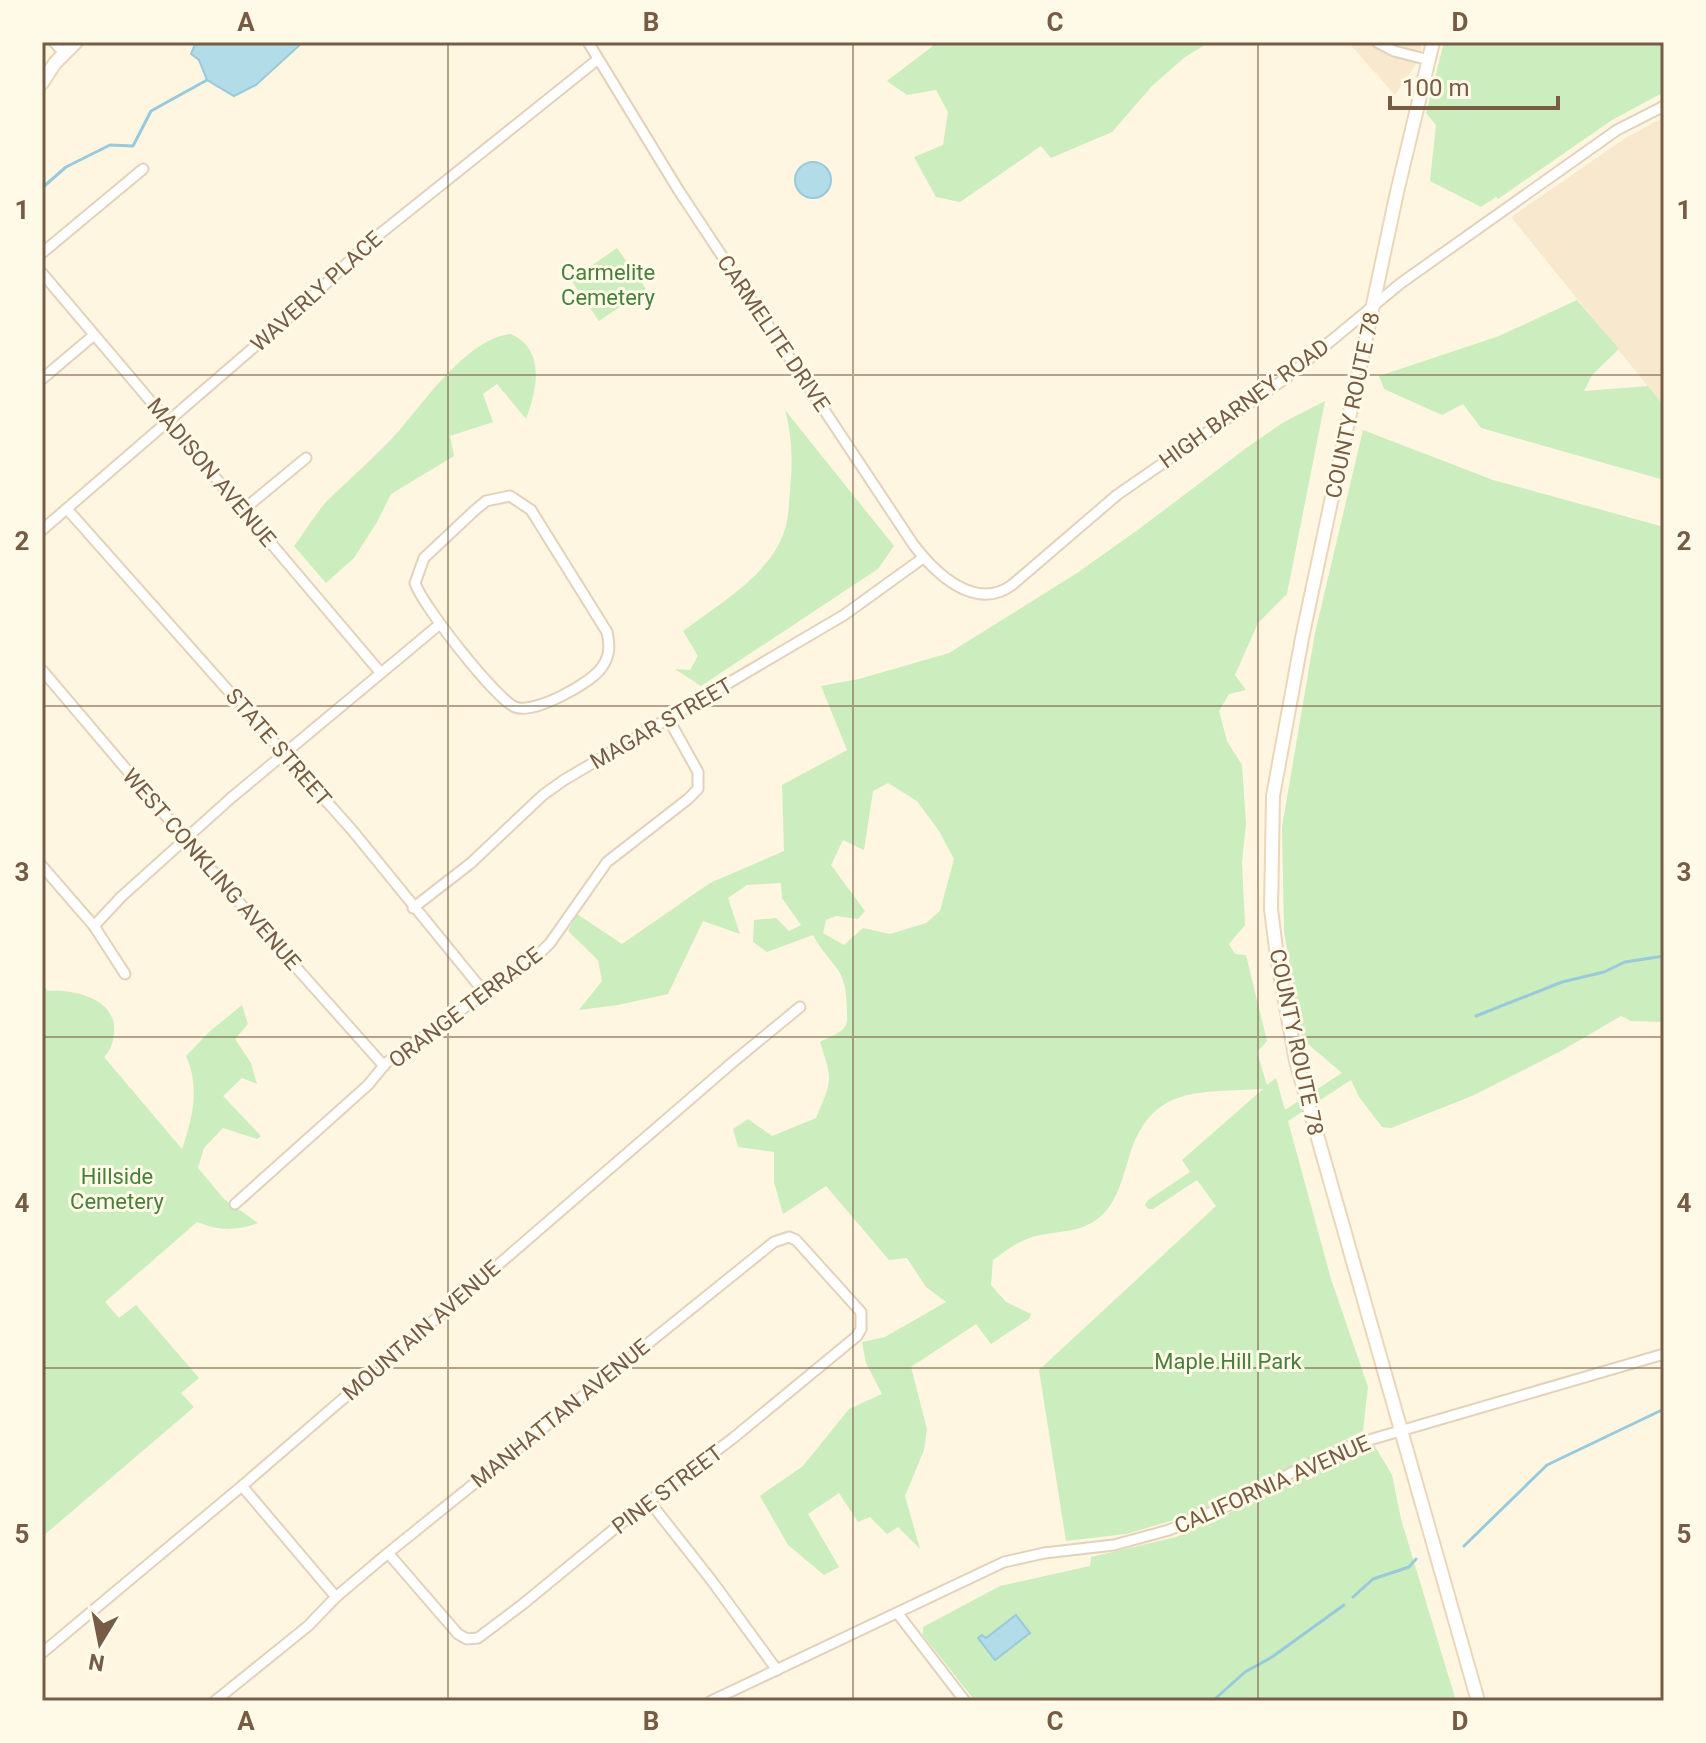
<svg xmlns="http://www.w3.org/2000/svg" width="1706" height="1743" font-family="Roboto,sans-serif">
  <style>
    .residential { fill: #f7e8ce }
    .green { fill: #ccedbd; fill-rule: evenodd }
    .water { fill: #b3dce9; stroke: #98cadc; stroke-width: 2 }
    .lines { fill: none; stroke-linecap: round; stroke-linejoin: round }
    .stream { stroke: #98cadc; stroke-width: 3 }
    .street-casing { stroke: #e3d2bb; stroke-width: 13 }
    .secondary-casing { stroke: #ebd6ba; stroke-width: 16 }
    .street { stroke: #fff; stroke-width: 9 }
    .secondary { stroke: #fff; stroke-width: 12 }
    .grid { fill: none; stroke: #775c45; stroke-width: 2; stroke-opacity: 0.55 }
    .labels { text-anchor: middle; stroke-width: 6; stroke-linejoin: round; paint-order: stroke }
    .park-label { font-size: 22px; fill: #487f3c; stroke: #fff9e8 }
    .street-label { font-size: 22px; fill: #775c45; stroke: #fff9e8 }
    .neatline { fill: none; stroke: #775c45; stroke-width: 3 }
    .grid-label { font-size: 26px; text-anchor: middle; font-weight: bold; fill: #775c45 }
  </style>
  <rect width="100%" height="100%" fill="#fef6e0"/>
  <g class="residential">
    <polygon points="1348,42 1422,42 1419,59 1395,95"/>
    <polygon points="1664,117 1664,406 1511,217 1624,139"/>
  </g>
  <g class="green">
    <polygon points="938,42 1210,42 1185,57 1152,86 1112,132 1051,158 1041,146 960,202 936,197 914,157 943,145 948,112 936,90 907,95 887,81"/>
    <polygon points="1444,42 1664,42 1664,92 1612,120 1498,199 1496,197 1481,207 1430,181 1436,125 1426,113"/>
    <polygon points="617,248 646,289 599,321 571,280"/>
    <polygon points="1577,300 1619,349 1592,375 1584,391 1648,386 1664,406 1664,480 1481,428 1463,404 1442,415 1384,389 1379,376 1499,336"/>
    <path d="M511 334C546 350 537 390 526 419L497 384 483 394 493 422 450 436 454 456 391 494 377 522 354 558 326 583 294 546C306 531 317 510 331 497 353 476 376 456 397 433 425 402 466 339 511 334Z"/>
    <path d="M1325 401 1287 594 1258 623 1235 675 1246 690 1229 694 1219 711 1227 741 1242 765 1246 823 1242 863 1245 925 1229 944 1235 954 1246 955 1267 1041 1257 1052 1267 1085 1276 1078 1285 1110 1342 1073 1302 1039 1284 931 1282 827 1315 633 1363 430 1493 480 1664 527V1022L1631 1021 1621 1016 1561 1051 1472 1096 1391 1128 1382 1127 1359 1097 1351 1080 1288 1121 1331 1279 1368 1387 1363 1431 1198 1513 1126 1534 1066 1541 1039 1370 1216 1206 1197 1180 1153 1209H1148L1145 1205 1148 1200 1190 1172 1182 1160 1263 1089C1199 1093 1151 1084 1129 1157 1123 1176 1118 1199 1104 1213 1084 1234 1060 1230 1036 1236 1019 1240 1007 1250 993 1260L991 1285 1006 1302 1031 1314 1029 1319 991 1344 976 1324 911 1367 927 1429 924 1450 905 1496 920 1549 898 1527 887 1534 870 1517 858 1522 839 1493 808 1514 839 1567 824 1575 788 1545 760 1496 803 1466 849 1409 882 1394 866 1363 862 1342 885 1337 946 1302 926 1287 907 1258 889 1260 826 1186 783 1214 774 1182V1152L738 1147 733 1129 748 1119 772 1136 816 1118C832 1080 833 1081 820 1042 827 1038 836 1035 842 1030 848 1025 847 1019 847 1013 847 964 833 971 813 935L767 952 753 942 754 920 776 918 789 931 801 925 782 898 781 883 747 885 728 898 740 934 703 921 668 994 618 1005 579 1010 602 981 598 960 568 931 577 914 622 944 710 883 784 851 782 785 847 750 821 686 859 679 949 653 1077 573 1139 529 1249 446 1284 422ZM888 783 917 801 939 831 954 859 940 911 926 923 890 934 863 928 844 945 823 933 826 920 836 916 858 919 865 911 831 865 843 840 864 850 873 791Z"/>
    <path d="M785 410 894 546 878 569 701 686 675 669 690 670 698 656 683 631C720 603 777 572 787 521 789 511 789 500 790 490 793 461 792 437 785 410Z"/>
    <path d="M42 984 48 991C75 989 118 999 114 1034 113 1043 110 1051 104 1057L182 1149C193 1117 200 1087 186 1056L209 1032 242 1005 248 1024 235 1039 251 1063 257 1084 242 1078 223 1096 261 1136 257 1139 223 1128 204 1148 198 1168 224 1199 258 1223C235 1231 220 1231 197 1222L105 1302 119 1318 136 1305 199 1378 181 1393 194 1407 42 1537Z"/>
    <polygon points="1373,1443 1392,1475 1401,1519 1456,1701 975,1701 923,1635 923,1627 1000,1586 1090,1566 1091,1557 1176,1537 1247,1505 1287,1483"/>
  </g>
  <g class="water">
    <polygon points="196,42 303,42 256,85 234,96 207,80 199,60 191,54"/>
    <circle cx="813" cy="180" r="18"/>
    <polygon points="1016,1615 1030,1633 995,1660 978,1638 982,1635 986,1638"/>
  </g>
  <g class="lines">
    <g class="stream">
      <polyline points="42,188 66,167 110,145 133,146 151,111 207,80"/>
      <polyline points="1476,1016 1562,982 1604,972 1625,962 1664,956"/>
      <polyline points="1464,1546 1547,1465 1664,1409"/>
      <polyline points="1353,1597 1373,1579 1409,1567 1416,1559"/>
      <polyline points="1216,1698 1245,1672 1272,1657 1344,1605"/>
    </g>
    <defs>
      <g id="street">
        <polyline points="54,42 64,53"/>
        <path d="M588 42 679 191 913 544C935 573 975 612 1012 585L1117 495 1286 378 1401 283 1617 130 1664 106"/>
        <polyline points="1377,42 1394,51 1429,60"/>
        <polyline points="42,253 143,169"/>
        <polyline points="42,273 380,672"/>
        <polyline points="42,379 94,335"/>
        <path d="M510 496 531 510 607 632C610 645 610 656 602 667 592 683 533 715 515 707 495 698 422 605 415 583L424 558 474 511 486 501Z"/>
        <polyline points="67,509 352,830 484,992"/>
        <polyline points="243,510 306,458"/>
        <polyline points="42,530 312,297 366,245 597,60"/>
        <polyline points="42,670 261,928 384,1066"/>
        <polyline points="42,866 94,926 125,974"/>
        <polyline points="413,908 471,863 543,795 564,780 844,615 923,558"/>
        <polyline points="94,926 121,897 231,798 440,624"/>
        <polyline points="235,1204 368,1085 386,1063 536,957 550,943 607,862 688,799 698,789 698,772 669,720"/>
        <polyline points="242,1486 336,1597"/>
        <polyline points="649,1501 712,1581 777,1670"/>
        <polyline points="898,1614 965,1701"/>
        <polyline points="42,1653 242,1486 733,1062 800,1007"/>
        <polyline points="215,1701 308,1626 336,1597 388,1553 774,1242 789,1237 796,1240 861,1312 861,1329 857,1336 732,1439 636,1511 523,1604 478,1638 467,1639 458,1634 388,1553"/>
        <polyline points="711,1701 1004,1562 1044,1553 1114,1545 1169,1530 1232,1504 1295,1471 1352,1445 1664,1354"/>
      </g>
      <g id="secondary">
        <polyline points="1433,42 1397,192 1302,638 1273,796 1271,909 1277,957 1296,1061 1478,1701"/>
        <polyline points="42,83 55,63 76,42"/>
      </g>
    </defs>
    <use href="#street" class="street-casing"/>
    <use href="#secondary" class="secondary-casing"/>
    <use href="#street" class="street"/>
    <use href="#secondary" class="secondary"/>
  </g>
  <path class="grid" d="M448 42V1701M853 42V1701M1258 42V1701M42 375H1664M42 706H1664M42 1037H1664M42 1368H1664"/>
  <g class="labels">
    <g class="park-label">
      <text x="608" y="280">Carmelite<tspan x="608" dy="25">Cemetery</tspan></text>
      <text x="117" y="1184">Hillside<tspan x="117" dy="25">Cemetery</tspan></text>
      <text x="1228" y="1369">Maple Hill Park</text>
    </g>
    <g class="street-label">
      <text transform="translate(316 291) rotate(-42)" y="8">WAVERLY PLACE</text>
      <text transform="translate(774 333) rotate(56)" y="8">CARMELITE DRIVE</text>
      <text transform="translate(1244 403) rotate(-36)" y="8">HIGH BARNEY ROAD</text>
      <text transform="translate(1352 405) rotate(-78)" y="8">COUNTY ROUTE 78</text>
      <text transform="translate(212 472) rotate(50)" y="8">MADISON AVENUE</text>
      <text transform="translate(661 723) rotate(-30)" y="8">MAGAR STREET</text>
      <text transform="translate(279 747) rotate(49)" y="8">STATE STREET</text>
      <text transform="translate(212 869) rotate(49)" y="8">WEST CONKLING AVENUE</text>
      <text transform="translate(465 1007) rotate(-37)" y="8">ORANGE TERRACE</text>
      <text transform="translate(1297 1042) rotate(78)" y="8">COUNTY ROUTE 78</text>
      <text transform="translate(421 1330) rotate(-41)" y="8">MOUNTAIN AVENUE</text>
      <text transform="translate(560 1413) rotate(-39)" y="8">MANHATTAN AVENUE</text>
      <text transform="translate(1272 1484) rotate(-24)" y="8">CALIFORNIA AVENUE</text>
      <text transform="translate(667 1489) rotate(-37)" y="8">PINE STREET</text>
    </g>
  </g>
  <rect width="1706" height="1743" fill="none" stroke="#fff9e8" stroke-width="88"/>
  <g transform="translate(100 1643) rotate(190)" stroke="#fff9e8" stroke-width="6" paint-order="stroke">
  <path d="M0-6L14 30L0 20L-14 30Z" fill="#775c45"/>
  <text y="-12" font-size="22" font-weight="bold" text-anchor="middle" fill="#775c45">N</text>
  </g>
  <path d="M1390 96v12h168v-12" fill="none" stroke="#775c45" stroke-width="4"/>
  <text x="1402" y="96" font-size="24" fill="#775c45" stroke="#fff9e8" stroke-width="6" paint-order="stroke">100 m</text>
  <rect x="44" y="44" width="1618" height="1655" class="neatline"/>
  <g class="grid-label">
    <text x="246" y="31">A</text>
    <text x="651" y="31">B</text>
    <text x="1055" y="31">C</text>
    <text x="1460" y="31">D</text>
    <text x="22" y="219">1</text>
    <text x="1684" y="219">1</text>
    <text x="22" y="550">2</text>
    <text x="1684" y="550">2</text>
    <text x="22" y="881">3</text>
    <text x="1684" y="881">3</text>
    <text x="22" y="1212">4</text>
    <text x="1684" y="1212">4</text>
    <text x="22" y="1543">5</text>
    <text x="1684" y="1543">5</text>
    <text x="246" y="1730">A</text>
    <text x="651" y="1730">B</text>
    <text x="1055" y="1730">C</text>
    <text x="1460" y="1730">D</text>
  </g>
</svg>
